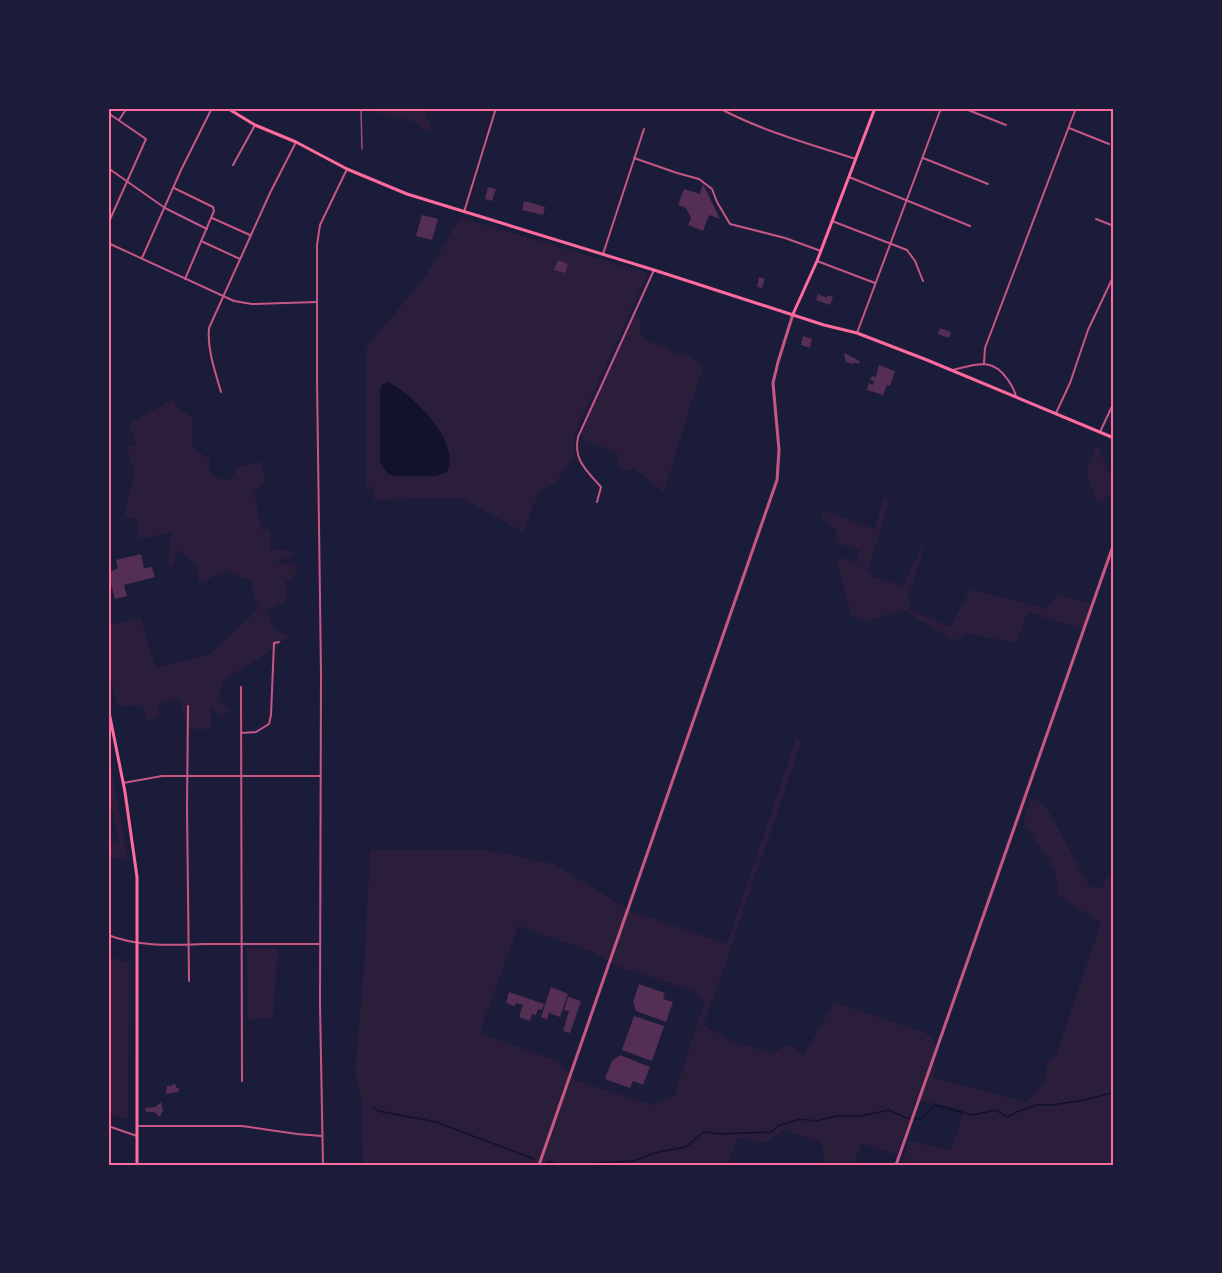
<svg xmlns="http://www.w3.org/2000/svg" width="1222" height="1273" font-family="Montserrat,sans-serif">
  <style>
    .green { fill: #2a1e3b; fill-rule: evenodd }
    .water { fill: #12122b }
    .lines { fill: none; stroke-linecap: round; stroke-linejoin: round }
    .stream { stroke: #12122b; stroke-width: 1.5 }
    .building { fill: #542f53 }
    .minor { stroke: #c65784; stroke-width: 2 }
    .tertiary { stroke: #c65784; stroke-width: 3 }
    .secondary { stroke: #ff6b9d; stroke-width: 3 }
    .rail { stroke: #a44b75; stroke-width: 1.5 }
    .neatline { fill: none; stroke: #ff6b9d; stroke-width: 2 }
  </style>
  <rect width="100%" height="100%" fill="#1b1b3a"/>
  <g class="green">
    <polygon points="366,108 423,108 432,130 426,132 415,122 366,110"/>
    <polygon points="462,218 648,273 573,437 575,453 556,483 539,492 523,532 462,498 374,500 374,488 366,486 366,351 368,345 425,277 459,219"/>
    <polygon points="638,315 641,322 640,334 649,342 661,345 678,354 689,356 703,366 664,492 634,469 627,471 615,464 618,460 617,453 584,440 581,432 632,318"/>
    <polygon points="173,399 178,409 192,417 193,448 211,460 208,466 214,477 229,481 239,466 261,462 266,481 254,493 262,529 270,530 270,548 297,553 275,563 295,564 297,570 293,580 286,580 286,602 266,611 274,629 290,636 261,658 224,679 218,700 231,710 221,716 211,708 211,729 187,729 180,698 157,705 162,714 147,723 142,705 118,706 108,668 108,626 140,617 156,668 210,654 258,609 250,580 226,571 199,583 196,564 178,550 173,566 167,567 171,532 138,540 137,520 125,516 129,493 135,475 127,448 137,444 129,424"/>
    <polygon points="1098,444 1108,473 1114,474 1114,493 1097,503 1086,471"/>
    <polygon points="884,497 890,499 868,570 872,576 903,586 928,534 908,599 911,610 950,627 971,589 1046,609 1057,594 1093,605 1084,630 1028,612 1016,643 965,633 955,641 903,610 866,622 851,615 837,564 840,558 857,562 860,551 835,542 837,531 821,518 824,511 875,529"/>
    <path d="M797 736 801 743 740 920 724 970 703 1025 733 1042 772 1053 789 1044 804 1055 834 1002 924 1032 935 1041 934 1078 1027 1102 1045 1081 1048 1061 1055 1058 1101 923 1058 895 1055 870 1023 822 1032 797 1047 808 1090 887 1101 888 1114 869V1165H901L910 1141 951 1150 964 1110 916 1100 897 1155 862 1143 853 1165H833L825 1162 822 1143 785 1130 764 1143 738 1137 727 1165H363L362 1104 355 1070 364 967 370 850H437L473 849 502 853 554 864 631 911 727 944ZM518 926 593 952 619 967 694 991 704 1002 674 1096 653 1105 578 1081 565 1069 560 1062 480 1033Z"/>
    <polygon points="108,749 123,830 127,861 108,856 108,842 119,844 113,810 108,810"/>
    <polygon points="246,948 278,948 273,1017 248,1021"/>
    <polygon points="108,956 129,963 128,1118 112,1116 108,1109"/>
  </g>
  <path class="water" d="M388 382C413 395 461 441 447 472L436 476H395L388 474 380 463V392L382 384Z"/>
  <g class="lines">
    <g class="stream">
      <polyline points="373,1107 378,1111 436,1122 534,1159"/>
      <polyline points="547,1162 556,1163 558,1165"/>
      <polyline points="590,1165 592,1163 634,1161 654,1153 686,1147 704,1132 721,1134 771,1132 778,1126 800,1119 816,1121 837,1116 860,1116 889,1110 906,1118 921,1119 925,1116 933,1106 939,1106 972,1115 996,1110 1007,1117 1019,1111 1036,1105 1052,1105 1085,1100 1114,1092"/>
    </g>
  </g>
  <g class="building">
    <polygon points="703,184 720,219 709,215 703,231 688,225 691,218 686,208 678,205 684,189 700,194"/>
    <polygon points="488,187 496,189 492,201 485,199"/>
    <polygon points="524,201 545,207 543,215 522,210"/>
    <polygon points="422,215 438,219 432,240 416,236"/>
    <polygon points="558,260 568,264 565,273 554,270"/>
    <polygon points="759,277 765,279 762,288 757,287"/>
    <polygon points="818,294 827,298 828,295 833,297 830,305 816,300"/>
    <polygon points="940,328 951,332 949,338 938,334"/>
    <polygon points="803,336 812,339 810,348 801,345"/>
    <polygon points="844,353 860,361 859,364 853,362 853,364 846,362"/>
    <polygon points="879,365 895,371 890,386 887,385 883,395 867,390 869,383 873,385 874,381 870,380 872,376 876,377"/>
    <polygon points="141,554 144,568 152,567 155,577 124,585 127,596 115,599 108,573 118,568 116,560"/>
    <polygon points="639,984 665,993 663,999 673,1002 666,1022 636,1011 633,1002"/>
    <polygon points="551,987 568,994 560,1017 549,1013 547,1020 541,1017"/>
    <polygon points="509,992 544,1004 542,1010 538,1009 536,1015 532,1014 530,1021 519,1017 523,1005 516,1003 515,1006 506,1003"/>
    <polygon points="568,997 581,1001 570,1033 563,1031 569,1011 564,1010"/>
    <polygon points="634,1016 664,1026 652,1061 622,1050"/>
    <polygon points="620,1055 650,1067 643,1085 633,1081 630,1088 605,1079 612,1061"/>
    <polygon points="172,1084 176,1085 176,1088 179,1088 178,1092 166,1094 167,1086 172,1086"/>
    <polygon points="161,1102 163,1110 160,1117 154,1112 146,1112 145,1108 155,1107"/>
  </g>
  <g class="lines">
    <g class="minor">
      <path d="M719 108C762 131 809 144 856 159"/>
      <polyline points="963,108 1006,125"/>
      <polyline points="108,113 146,139 108,224"/>
      <polyline points="119,120 127,108"/>
      <polyline points="1069,128 1109,144"/>
      <polyline points="634,158 677,173 699,179 712,189 717,202 730,224 785,238 821,251"/>
      <polyline points="923,158 988,184"/>
      <polyline points="233,165 255,125"/>
      <polyline points="108,168 165,208 207,229"/>
      <polyline points="849,177 970,226"/>
      <polyline points="174,188 213,207 214,211 185,279"/>
      <polyline points="464,212 496,108"/>
      <polyline points="212,218 250,235"/>
      <polyline points="1096,219 1114,226"/>
      <polyline points="832,221 907,250 915,261 923,281"/>
      <polyline points="201,241 240,259"/>
      <polyline points="108,243 234,301 252,304 317,302"/>
      <polyline points="603,254 644,129"/>
      <polyline points="142,258 181,170 212,108"/>
      <polyline points="817,261 875,283"/>
      <polyline points="857,333 941,108"/>
      <polyline points="984,363 985,348 1076,108"/>
      <path d="M953 370C976 364 993 357 1008 380 1012 386 1015 390 1016 397"/>
      <path d="M221 392C215 371 207 349 209 328L270 193 296 142"/>
      <polyline points="1056,413 1070,383 1088,330 1114,275"/>
      <polyline points="1100,432 1114,402"/>
      <path d="M597 502 601 487C587 471 573 460 578 437L654 270"/>
      <polyline points="241,687 242,1081"/>
      <polyline points="188,706 187,809 189,981"/>
      <polyline points="241,733 256,732 269,724 271,715 274,643 279,642"/>
      <polyline points="123,783 162,776 320,776"/>
      <path d="M108 935C138 947 172 945 204 944 243 944 281 944 320 944"/>
      <polyline points="108,1126 137,1136"/>
      <polyline points="137,1126 242,1126 297,1134 322,1136"/>
      <polyline points="323,1165 320,1005 321,672 317,379 317,245 320,225 347,169"/>
    </g>
    <g class="tertiary">
      <polyline points="539,1165 777,480 779,450 773,383 778,362 793,314"/>
      <path d="M896 1165C969 958 1042 751 1114 543"/>
    </g>
    <g class="secondary">
      <polyline points="227,108 255,125 296,142 347,169 407,194 654,270 824,325 857,333 927,360 1114,438"/>
      <polyline points="793,314 817,261 875,108"/>
      <polyline points="108,707 125,792 137,877 137,1165"/>
    </g>
    <polyline class="rail" points="361,108 362,149"/>
  </g>
  <rect width="1222" height="1273" fill="none" stroke="#1b1b3a" stroke-width="219"/>
  <rect x="110" y="110" width="1002" height="1054" class="neatline"/>
</svg>
